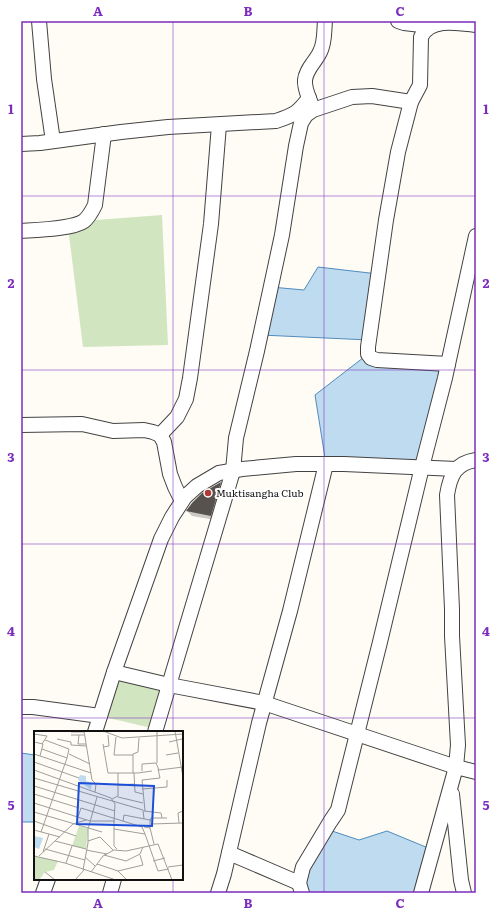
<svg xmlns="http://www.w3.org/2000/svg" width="497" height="914" font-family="Literata,serif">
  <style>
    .green { fill: #d2e5c1 }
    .water { fill: #bfdbef; stroke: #4f8cbd }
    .shadow { fill: #0003 }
    .building { fill: #57524e }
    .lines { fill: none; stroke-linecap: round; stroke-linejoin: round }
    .street-casing { stroke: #434343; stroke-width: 16 }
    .street { stroke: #fff; stroke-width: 14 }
    .grid { fill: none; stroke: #7b2cbf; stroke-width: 1; stroke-opacity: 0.55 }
    .poi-dot { fill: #af3939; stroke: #fff; stroke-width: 1.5 }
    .labels { text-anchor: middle; stroke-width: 4; stroke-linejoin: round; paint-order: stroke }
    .poi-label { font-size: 10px; fill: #101010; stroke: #fff; text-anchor: start }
    .inset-road { fill: none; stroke: #9f9e99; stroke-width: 1 }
    .view { fill: #1d4ed8; fill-opacity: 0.15; stroke: #1d4ed8; stroke-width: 2 }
    .inset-edge { fill: none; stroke: #101010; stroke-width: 2 }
    .neatline { fill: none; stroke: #7b2cbf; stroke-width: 1.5 }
    .grid-label { font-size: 13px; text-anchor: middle; font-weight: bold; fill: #7b2cbf }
  </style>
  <rect width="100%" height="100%" fill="#fefcf5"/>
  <g class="green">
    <polygon points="162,215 168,345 83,347 68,227 83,221"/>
    <polygon points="114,672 169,685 156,729 100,716"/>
  </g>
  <g class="water">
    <polygon points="318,267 378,274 369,340 261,335 271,287 304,290"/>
    <polygon points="368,354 448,364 422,467 326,464 315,395"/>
    <polygon points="21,753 35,755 35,822 21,822"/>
    <polygon points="326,829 359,840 387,831 433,850 421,893 302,893 303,867"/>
  </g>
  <polygon class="shadow" points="221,483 225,487 215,520 192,516 187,511 192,503 203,494"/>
  <polygon class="building" points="221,482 211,516 186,511 192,503 202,493"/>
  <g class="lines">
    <defs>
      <g id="street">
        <polyline points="39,21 44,79 53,141"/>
        <polyline points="398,21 404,23 430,26"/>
        <path d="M312 107C310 99 304 89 305 80 306 69 316 61 320 52 325 43 324 31 325 21"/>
        <path d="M21 144 40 143 121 132 168 127 276 121C294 115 298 113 309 98"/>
        <path d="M21 231C36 230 73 229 84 221 89 217 92 211 95 205L104 134"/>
        <path d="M448 364 377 360 371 358 368 354V347L386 220 398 152 411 102 420 85 421 37C430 17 459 23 476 25"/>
        <polyline points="21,425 82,424 113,431 144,430 153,432 160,435 164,442 170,474 175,487 182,501"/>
        <polyline points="160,435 177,417 186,399 190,378 211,224 219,125"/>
        <polyline points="114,672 169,685 264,703 456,767 476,772"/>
        <polyline points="21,707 33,707 100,716"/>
        <polyline points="95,732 114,672 161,539 172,517 185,497 197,486 219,473 242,469 296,464 344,464 456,469"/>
        <polyline points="155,732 233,471 236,438 257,351 282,235 296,146 301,123 306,115 313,110 352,97 372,96 411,102"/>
        <polyline points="452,794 461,880 464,893"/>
        <polyline points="229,853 299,883"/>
        <polyline points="43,893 48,879"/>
        <polyline points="110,893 114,879"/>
        <polyline points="218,893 224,874 259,723 290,611 326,464"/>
        <polyline points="302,893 299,883 303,867 330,822 338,810 380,642 422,467 445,378 476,236"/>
        <path d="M421 893 456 767 458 745 452 636V609L447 495C450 476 455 463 476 460"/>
      </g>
    </defs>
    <use href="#street" class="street-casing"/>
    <use href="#street" class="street"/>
  </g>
  <path class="grid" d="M173 21V732M324 21V893M21 196H476M21 370H476M21 544H476M21 718H476M173 879V893"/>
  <circle class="poi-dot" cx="208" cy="493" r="4"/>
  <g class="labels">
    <g class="poi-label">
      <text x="216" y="497">Muktisangha Club</text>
    </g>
  </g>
  <g transform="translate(34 731)">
    <rect width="149" height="149" fill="#fefcf5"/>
    <path d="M45 95 54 98 52 118 38 115ZM0 125 24 130 20 139 11 141 5 149H0Z" fill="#d2e5c1"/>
    <path d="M46 44 52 45V50L58 52 57 59 44 49ZM0 105 9 107 5 118 0 116Z" fill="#bfdbef"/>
    <path class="inset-road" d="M50 0 58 49 62 53 61 61M69 0 88 7 149 3M123 0V32M141 0 149 46M37 1H50M0 3 13 5 8 13M37 4H50M45 4 44 13H52M82 6 80 24H99M23 8 37 11V14L52 15M11 9 35 18 33 27M0 11 9 13 6 25M135 11 148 8M69 13 74 42H104L118 40M69 16 75 15 74 4M0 23 57 42M35 23 56 33M132 24 144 22M0 31 45 47M0 39 77 67 81 73 80 91M108 40V33L122 32 125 39 149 36M99 42V23L104 21 105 7M100 42 101 61 109 63M0 47 109 79 110 88M85 54 101 53M0 55 81 80M108 58 133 56V49M0 63 45 77M84 66 109 72M78 68 84 65V42M0 72 56 90H80V115L83 118M110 80 127 82 128 87M111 80 108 49 126 47 124 38M0 81 68 101M44 86 47 77 108 96 111 103M0 90 42 105M89 90 90 84 116 89V97M116 90 117 87H133M145 92 144 82 149 80M117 93 149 92M110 96 116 97 120 113M80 98 111 103 124 140 135 138M0 99 26 106M7 101 33 27 8 18M21 110 52 118M54 110 66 106 79 119M11 118 51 129M52 119 73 123M9 121 15 103M70 124 92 130 106 123 109 116M0 125 31 132 82 149M5 125 39 93 52 89M51 126 61 135M119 130 131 127M32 132 38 115M63 133 84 140 93 149M134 136 149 134M49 139 54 112V98L63 66M84 140 109 134 106 124M11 141 21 149M57 141 69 125 80 119 92 120 124 113 138 149M41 149 50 139"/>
    <path class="view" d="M45 52 120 55 118 95 43 93Z"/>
    <rect width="149" height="149" class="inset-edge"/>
  </g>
  <rect width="497" height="914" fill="none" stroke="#ffffff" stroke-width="44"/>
  <rect x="22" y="22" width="453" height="870" class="neatline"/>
  <g class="grid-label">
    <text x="98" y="16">A</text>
    <text x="248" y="16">B</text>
    <text x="400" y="16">C</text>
    <text x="11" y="114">1</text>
    <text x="486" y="114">1</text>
    <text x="11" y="288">2</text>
    <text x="486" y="288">2</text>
    <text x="11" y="462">3</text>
    <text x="486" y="462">3</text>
    <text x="11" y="636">4</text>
    <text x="486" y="636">4</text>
    <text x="11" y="810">5</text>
    <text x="486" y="810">5</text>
    <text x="98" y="908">A</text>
    <text x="248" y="908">B</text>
    <text x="400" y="908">C</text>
  </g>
</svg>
